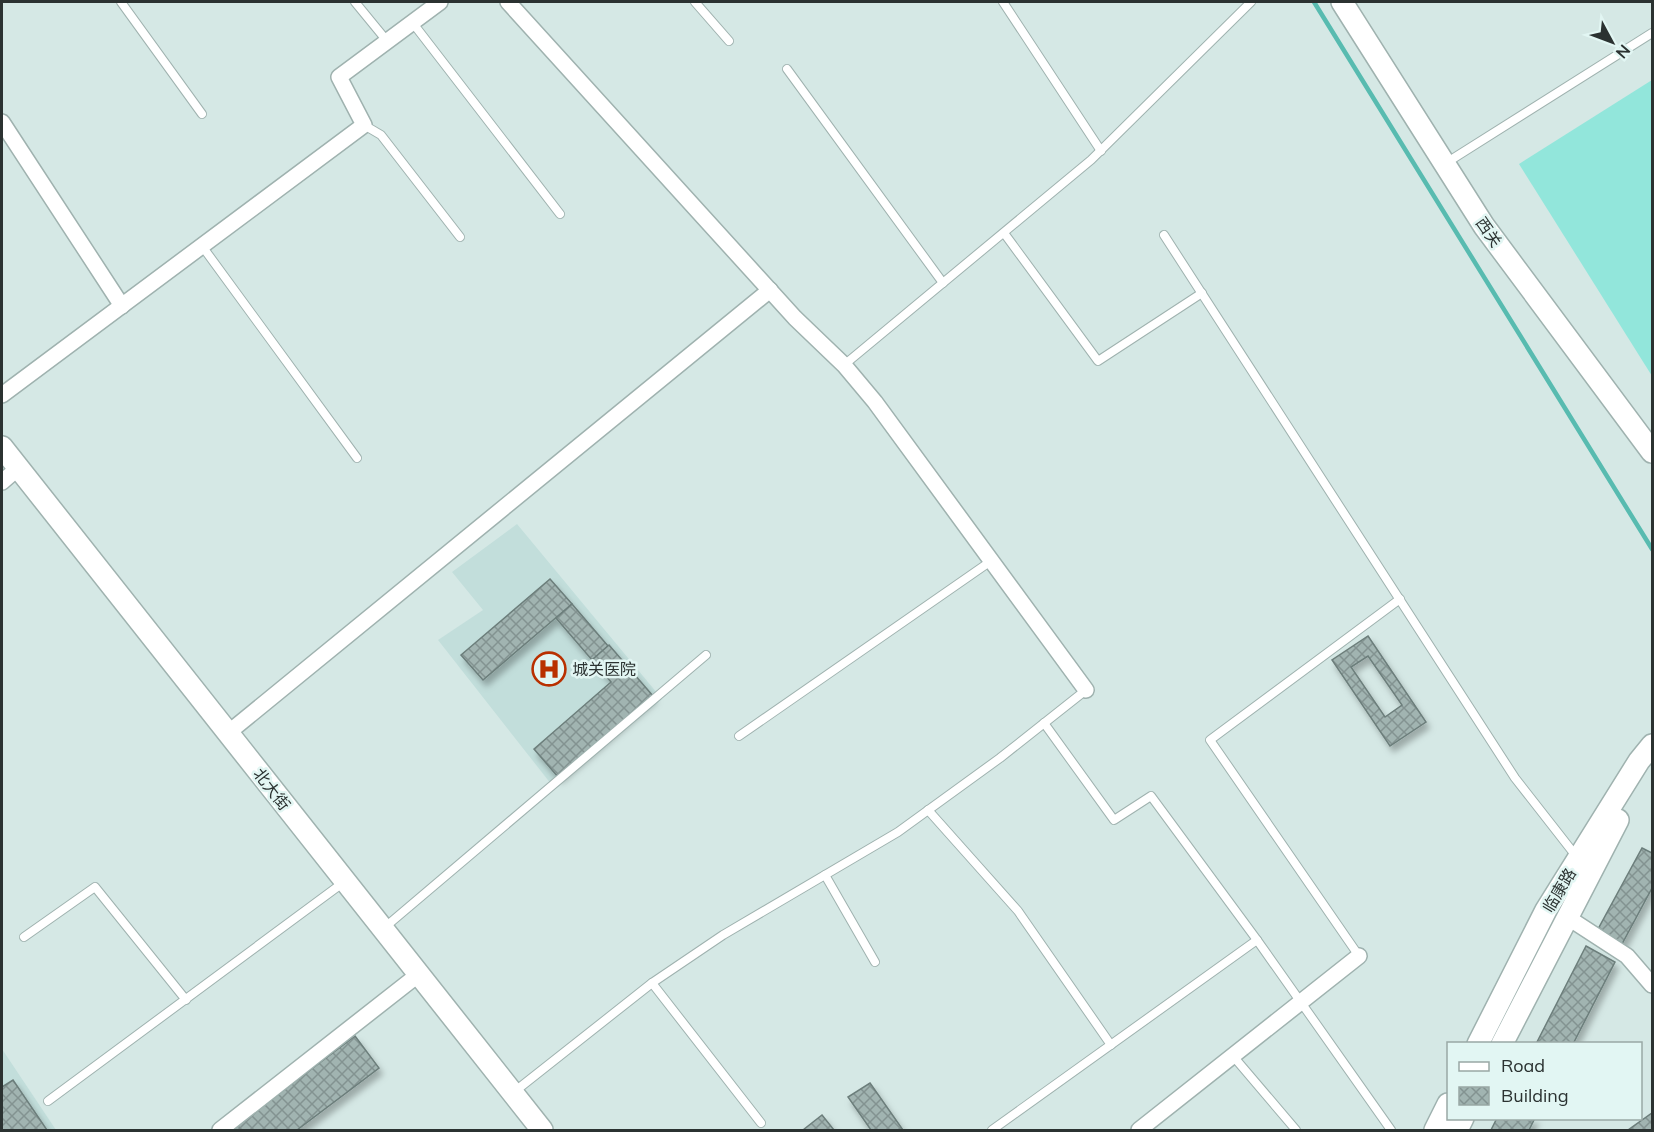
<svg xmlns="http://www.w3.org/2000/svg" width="1654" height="1132" font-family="Mulish,'Noto Sans SC',sans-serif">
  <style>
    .built { fill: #c2dedb }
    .garden { fill: #92e6db }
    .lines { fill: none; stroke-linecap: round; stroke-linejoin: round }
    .stream { stroke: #58bbb0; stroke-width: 4.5 }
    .building { fill: url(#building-cross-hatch); stroke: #6c7e7b; stroke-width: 1.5; fill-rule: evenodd; filter: url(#shadow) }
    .lane-casing { stroke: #9fb2af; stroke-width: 10 }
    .street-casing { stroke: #9fb2af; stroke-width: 18 }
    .secondary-casing { stroke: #9fb2af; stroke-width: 24 }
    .lane { stroke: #fff; stroke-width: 8 }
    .street { stroke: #fff; stroke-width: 15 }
    .secondary { stroke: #fff; stroke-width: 21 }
    .labels { text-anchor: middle; stroke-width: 5; stroke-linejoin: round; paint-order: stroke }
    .street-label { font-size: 16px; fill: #2b3231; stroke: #e2f6f3 }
    .poi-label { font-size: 16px; fill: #2b3231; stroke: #e2f6f3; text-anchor: start }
  </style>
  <defs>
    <pattern id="building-cross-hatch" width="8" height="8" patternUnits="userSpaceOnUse" patternTransform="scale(1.5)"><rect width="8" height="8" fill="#a1b4b1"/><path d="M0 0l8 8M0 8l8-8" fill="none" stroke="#839391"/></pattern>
    <filter id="shadow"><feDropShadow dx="3.5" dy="6" stdDeviation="3" flood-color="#0004"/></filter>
  </defs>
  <rect width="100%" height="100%" fill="#d5e8e5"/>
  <g class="built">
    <polygon points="517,524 662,699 555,789 438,640 483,610 452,572"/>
    <polygon points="2,1049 56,1130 2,1130"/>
  </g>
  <polygon class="garden" points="1652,80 1652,376 1519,164"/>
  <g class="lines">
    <polyline class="stream" points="1314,2 1652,549"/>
  </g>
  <g class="building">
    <polygon points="550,579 572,604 483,680 461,655"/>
    <polygon points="572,604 608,646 592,660 556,618"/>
    <path d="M1368 636 1426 722 1390 746 1332 660ZM1368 656 1402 705 1385 717 1351 667Z"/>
    <polygon points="609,645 653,696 558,777 534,749 611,682 592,660"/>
    <polygon points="1642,848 1652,853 1652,888 1622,944 1597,931"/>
    <polygon points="1586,946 1615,962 1573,1044 1536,1044"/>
    <polygon points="355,1036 379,1068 297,1130 231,1130"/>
    <polygon points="13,1080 47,1130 2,1130 2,1087"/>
    <polygon points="870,1083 903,1130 871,1130 848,1097"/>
    <polygon points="1652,1113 1652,1130 1628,1130"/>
    <polygon points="822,1115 834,1130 803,1130"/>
    <polygon points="1497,1118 1535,1118 1529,1130 1491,1130"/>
  </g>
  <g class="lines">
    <defs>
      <g id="lane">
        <polyline points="121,2 202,114"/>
        <polyline points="355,2 387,41"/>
        <polyline points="695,2 729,41"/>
        <polyline points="1003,2 1101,151"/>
        <polyline points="412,22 560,214"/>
        <polyline points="787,69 943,283"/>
        <polyline points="364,125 381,135 460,237"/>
        <polyline points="1446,163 1652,33"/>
        <polyline points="1004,233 1098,361 1202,293"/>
        <polyline points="1164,235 1515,778 1576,856"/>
        <polyline points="202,246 357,458"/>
        <polyline points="844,365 1091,160 1251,2"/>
        <polyline points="1044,723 1114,820 1151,796 1257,940 1391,1130"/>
        <polyline points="739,736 991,561"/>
        <polyline points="928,810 1018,911 1111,1045"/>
        <polyline points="825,875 875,962"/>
        <polyline points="384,928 706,655"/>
        <polyline points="24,937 95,887 186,1000"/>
        <polyline points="1359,956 1210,740 1400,599"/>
        <polyline points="652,983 761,1123"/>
        <polyline points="1233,1056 1296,1130"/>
        <polyline points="514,1092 652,983 723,935 898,832 1000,758 1086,690"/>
        <polyline points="48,1101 344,882"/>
        <polyline points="992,1130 1257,940"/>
      </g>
      <g id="street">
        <polyline points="508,2 795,318 844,365 875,402 1086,690"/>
        <polyline points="2,122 122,306"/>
        <polyline points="2,395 364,125 339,77 440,2"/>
        <polyline points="2,482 18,468"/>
        <polyline points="228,733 770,290"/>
        <polyline points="1567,917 1627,956 1652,985"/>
        <polyline points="220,1130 419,974"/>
        <polyline points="1139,1130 1359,956"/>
      </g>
      <g id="secondary">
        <polyline points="1342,2 1484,226 1652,452"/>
        <polyline points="2,447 542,1130"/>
        <polyline points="1478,1044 1546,910 1639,761 1652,745"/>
        <polyline points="1502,1044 1618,820"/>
        <polyline points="1435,1130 1448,1104"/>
        <polyline points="1457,1130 1463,1118"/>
      </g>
    </defs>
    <use href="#lane" class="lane-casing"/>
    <use href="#street" class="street-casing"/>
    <use href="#secondary" class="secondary-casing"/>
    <use href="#lane" class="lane"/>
    <use href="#street" class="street"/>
    <use href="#secondary" class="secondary"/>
  </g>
  <defs>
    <symbol id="hospital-ring" viewBox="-11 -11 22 22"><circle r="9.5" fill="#e2f6f3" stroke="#b93000" stroke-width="1.5"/><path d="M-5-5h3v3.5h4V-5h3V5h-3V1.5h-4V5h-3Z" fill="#b93000"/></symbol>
  </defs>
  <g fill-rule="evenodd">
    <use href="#hospital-ring" x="530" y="650" width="38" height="38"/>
  </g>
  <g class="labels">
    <g class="street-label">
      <text transform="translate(1489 232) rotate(55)" y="6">西关</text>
      <text transform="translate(272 789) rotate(52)" y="6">北大街</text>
      <text transform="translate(1559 890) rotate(-59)" y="6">临康路</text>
    </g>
    <g class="poi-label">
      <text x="572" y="675">城关医院</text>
    </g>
  </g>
  <rect width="1654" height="1132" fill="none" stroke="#2b3231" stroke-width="6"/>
  <rect x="1447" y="1042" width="195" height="78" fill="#e2f6f3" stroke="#99a8a5" stroke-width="1.5"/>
  <rect x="1459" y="1062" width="30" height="9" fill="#ffffff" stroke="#99a8a5" stroke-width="1.5"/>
  <text x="1501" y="1072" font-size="18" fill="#2b3231">Road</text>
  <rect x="1459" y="1087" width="30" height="18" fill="url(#building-cross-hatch)" stroke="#99a8a5" stroke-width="1.5"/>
  <text x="1501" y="1102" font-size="18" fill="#2b3231">Building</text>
  <g transform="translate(1612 42) rotate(131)" stroke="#e2f6f3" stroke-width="4.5" paint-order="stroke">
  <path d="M0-4.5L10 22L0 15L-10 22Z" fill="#2b3231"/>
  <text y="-9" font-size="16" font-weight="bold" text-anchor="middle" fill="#2b3231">N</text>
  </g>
</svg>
